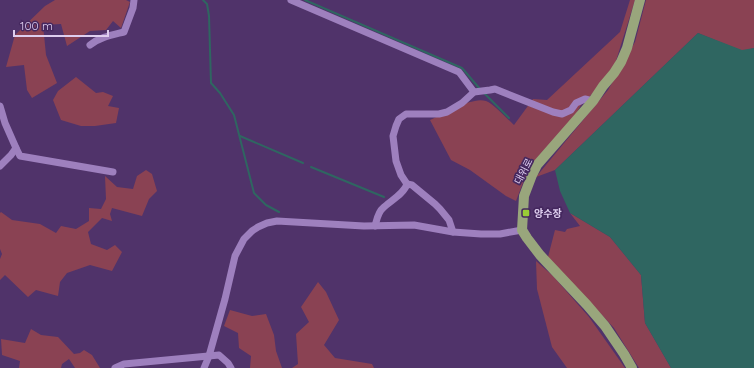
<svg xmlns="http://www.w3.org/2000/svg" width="754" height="368" font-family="Quicksand,'Noto Sans KR',sans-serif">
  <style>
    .green { fill: #8a4253 }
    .water { fill: #2f6661 }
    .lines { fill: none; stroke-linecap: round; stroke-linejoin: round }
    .stream { stroke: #2f6661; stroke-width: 2 }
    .minor { stroke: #9e80be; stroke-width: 7 }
    .major { stroke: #99a67c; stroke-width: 10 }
    .poi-dot { fill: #99cb35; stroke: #45285f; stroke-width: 1.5 }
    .labels { text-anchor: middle; stroke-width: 3.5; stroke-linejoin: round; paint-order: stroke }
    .street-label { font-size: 10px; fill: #deceef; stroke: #45285f }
    .poi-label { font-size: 10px; font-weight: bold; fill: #deceef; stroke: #45285f; text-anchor: start }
  </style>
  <rect width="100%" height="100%" fill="#50336a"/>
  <g class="green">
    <polygon points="55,0 126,0 130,2 121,28 113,21 106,30 90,31 67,46 61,24 43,25 46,55 57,83 32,98 27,90 24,65 6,67 15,35 45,6"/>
    <path d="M630 0H635L615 64 593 93 581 105 576 114 537 158 524 180 516 201 506 196 470 170 451 160 430 120C443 114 473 96 486 101 494 104 507 119 514 125L533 99 547 100 620 32Z"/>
    <polygon points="646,0 754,0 754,48 742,51 698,33 555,170 536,177 608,90 635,42"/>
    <polygon points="76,77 96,93 103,92 113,96 108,106 119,108 116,123 95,126 81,126 61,120 53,100 58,91"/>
    <polygon points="146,170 152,174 157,191 149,199 142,216 112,208 110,214 112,221 102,218 88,232 91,244 107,250 115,245 122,252 112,271 90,265 67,273 60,282 58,296 36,290 28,297 5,275 0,280 0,259 2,254 0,249 0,213 1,212 12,220 40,224 56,233 61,226 76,229 89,221 89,208 101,209 106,199 105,176 117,187 133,189 137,176"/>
    <polygon points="570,213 610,237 641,275 645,323 671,368 639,368 614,328 548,257 555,230 565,232 567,229 580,226"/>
    <polygon points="536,261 553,276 589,317 625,368 567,368 552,347 537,289"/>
    <polygon points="318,282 326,292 339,320 324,345 335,358 372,364 374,368 292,368 298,364 296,334 309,322 301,307"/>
    <polygon points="230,310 252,316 266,314 274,335 276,351 282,368 250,368 251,356 239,348 238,333 224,326"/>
    <polygon points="31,329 41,335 58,337 74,354 80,353 84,350 92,355 100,368 75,368 69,359 62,364 61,368 19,368 20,361 2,355 1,339 25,343"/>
  </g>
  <polygon class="water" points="698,33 742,50 754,48 754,368 671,368 645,323 641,275 610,237 570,213 560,191 555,170"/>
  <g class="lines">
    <g class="stream">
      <polyline points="203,0 207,4 209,16 211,83 220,93 234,115 254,193 266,205 279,212"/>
      <polyline points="305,0 462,68 480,89"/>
      <polyline points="483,92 509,118"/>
      <polyline points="240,136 303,163"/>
      <polyline points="311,167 384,197"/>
    </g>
    <g class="minor">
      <polyline points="291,0 459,72 474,92"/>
      <path d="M90 45C100 37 112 35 124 32L133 8 134 0"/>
      <polyline points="0,106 5,123 16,148 11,155 0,166"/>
      <polyline points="16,148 20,156 113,172"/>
      <polyline points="407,184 412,185 435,204 440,209 449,220 453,232"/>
      <path d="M375 226C377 219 378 212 383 208 390 201 404 194 407 184L401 175 396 161 393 136 396 126 399 119 406 114H439L447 112 462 103 474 92 490 90 495 89 500 91 553 112 562 114 571 110 576 103 585 99 593 101"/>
      <polyline points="115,368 124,364 219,355 228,363 231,368"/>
      <polyline points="204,368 209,356 225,299 235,256 244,239 252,231 258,227 267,223 277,221 364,226 414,225 453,232 481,234 500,234 522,230"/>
    </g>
    <polyline class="major" points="632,368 624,354 605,326 587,305 540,255 527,238 522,230 524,196 532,175 537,165 593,101 603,86 614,73 621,62 627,48 640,0"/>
  </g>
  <rect class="poi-dot" x="522" y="209" width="8" height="8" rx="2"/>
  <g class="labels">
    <g class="street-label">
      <text transform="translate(523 171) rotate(-63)" y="4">대위로</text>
    </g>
    <g class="poi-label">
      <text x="534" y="217">양수장</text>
    </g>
  </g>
  <path d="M14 30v6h94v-6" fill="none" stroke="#deceef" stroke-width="2"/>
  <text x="20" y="30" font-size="12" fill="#deceef" stroke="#45285f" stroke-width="3" paint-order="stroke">100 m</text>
</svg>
